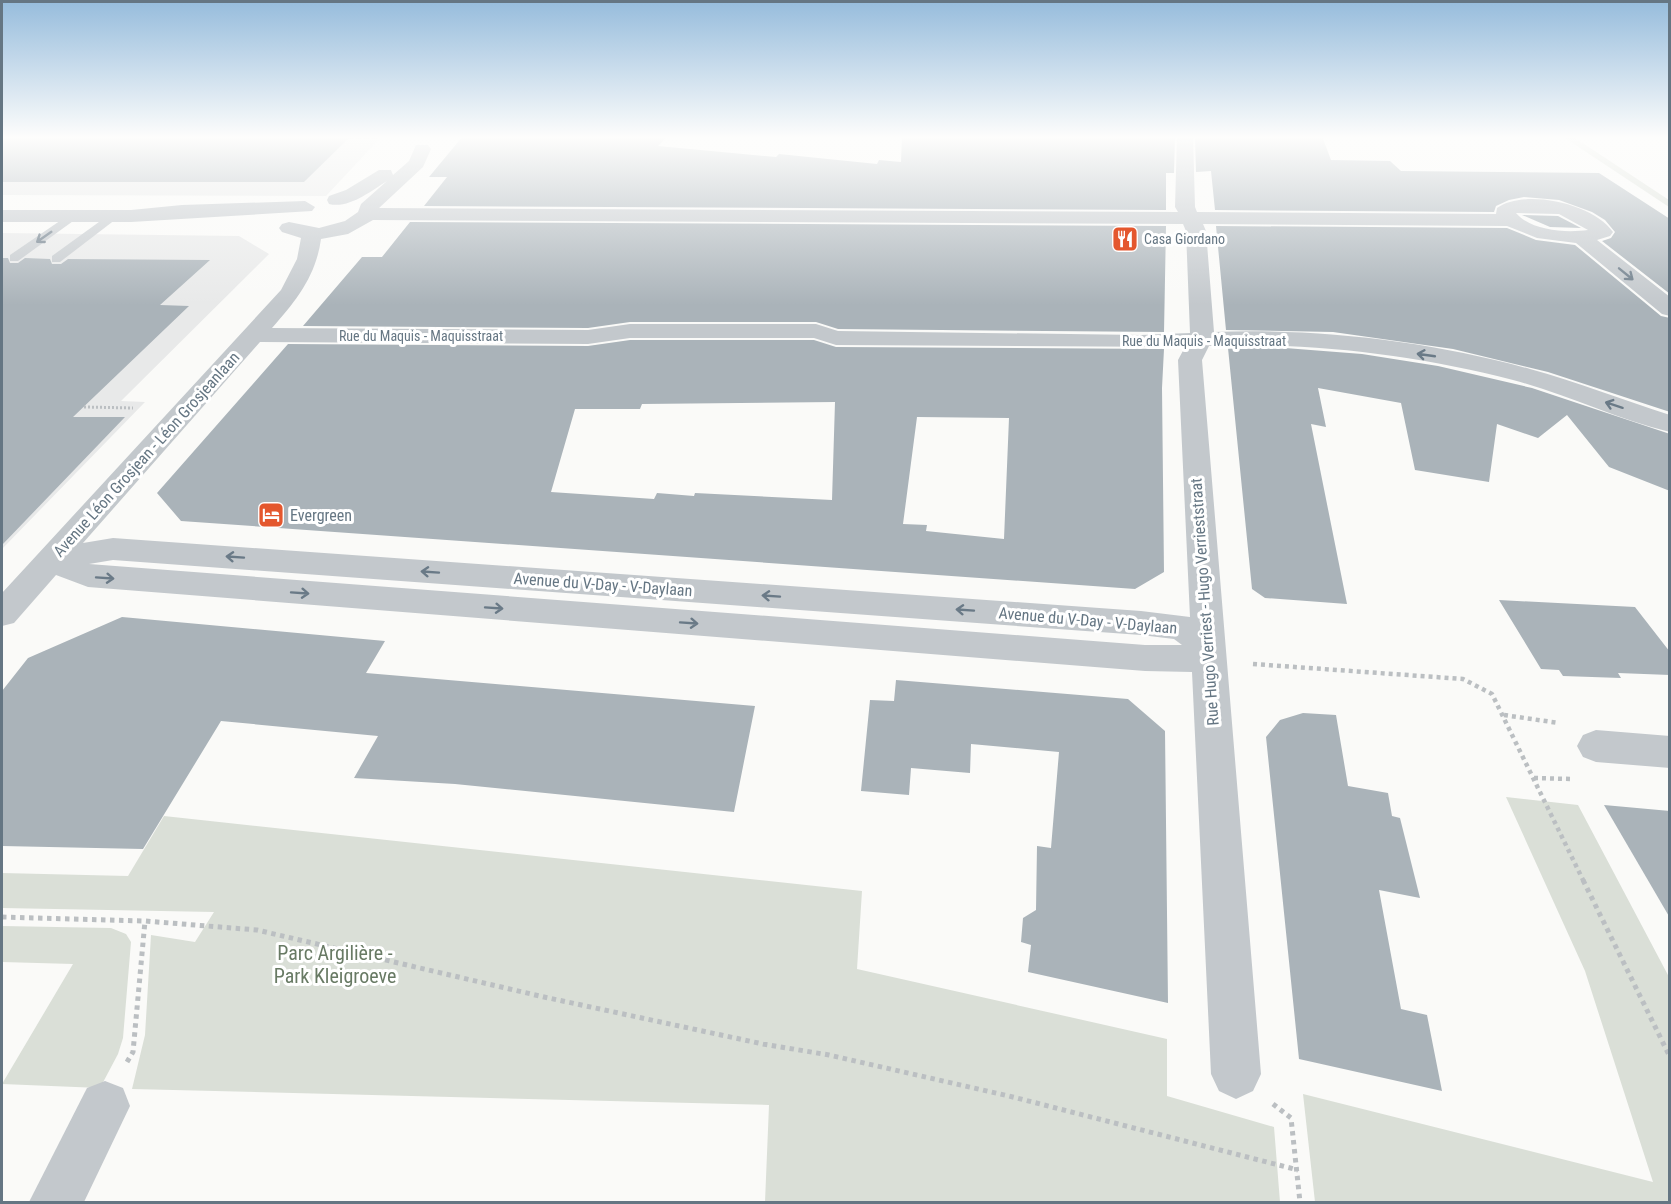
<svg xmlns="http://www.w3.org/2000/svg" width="1671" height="1204" font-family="'Roboto Condensed',sans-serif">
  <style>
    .built { fill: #e8e9e9 }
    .green { fill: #dadfd7 }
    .building { fill: #aab3b9; fill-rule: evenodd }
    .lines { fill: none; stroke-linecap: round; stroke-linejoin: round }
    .path-far2 { stroke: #bbbfc2; stroke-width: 3; stroke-dasharray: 2 2; stroke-linecap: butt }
    .path-far1 { stroke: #bbbfc2; stroke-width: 4.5; stroke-dasharray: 4 4; stroke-linecap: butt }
    .path { stroke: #bbbfc2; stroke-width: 5; stroke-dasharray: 4.5 4.5; stroke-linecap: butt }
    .service { fill: #c3c8cc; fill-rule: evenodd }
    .minor { fill: #c3c8cc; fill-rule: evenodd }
    .oneway { stroke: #6a7a87 }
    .labels { text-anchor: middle; stroke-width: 6; stroke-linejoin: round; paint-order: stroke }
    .far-poi-label { font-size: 14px; fill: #657683; stroke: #fff; text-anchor: start }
    .far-street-label { font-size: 14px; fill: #657683; stroke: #fff }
    .street-label { font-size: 16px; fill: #657683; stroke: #fff }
    .poi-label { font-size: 16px; fill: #657683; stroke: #fff; text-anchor: start }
    .near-park-label { font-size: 20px; fill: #687a64; stroke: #fff }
  </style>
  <rect width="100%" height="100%" fill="#fafaf8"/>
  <g class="built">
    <polygon points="2,136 382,136 326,196 2,195"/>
    <polygon points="2,233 239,236 269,254 121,401 145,402 2,549"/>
  </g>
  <g class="green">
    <polygon points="1562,136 1623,136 1617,138 1575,138 1669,200 1669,207"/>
    <polygon points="1506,797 1578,805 1669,977 1669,1202 1315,1202 1303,1094 1653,1182 1585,971"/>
    <polygon points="164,816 862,891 857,969 1167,1039 1167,1096 1274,1127 1280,1202 765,1202 769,1105 132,1089 145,1035 151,935 195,942 214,912 2,908 2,873 128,876"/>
    <polygon points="2,926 111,928 126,934 131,942 123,1038 118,1054 100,1088 2,1084 73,964 2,962"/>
  </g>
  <g class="building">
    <polygon points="2,136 351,136 304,182 2,182"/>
    <polygon points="463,136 668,136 658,146 776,157 779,154 877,164 879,160 901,162 902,136 1175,136 1174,173 1166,173 1166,210 424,206 447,177 429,177"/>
    <polygon points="1195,136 1322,136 1331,160 1390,161 1401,171 1599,173 1670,219 1670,294 1602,241 1611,238 1615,232 1605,220 1592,212 1559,200 1524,197 1509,200 1496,206 1494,212 1215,210 1211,171 1196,172"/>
    <polygon points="1522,215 1558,216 1581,228 1550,227"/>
    <polygon points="410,222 1166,226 1164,332 838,329 816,322 630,322 588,328 303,326 362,257 382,257"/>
    <polygon points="1216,226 1507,228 1536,240 1575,245 1661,316 1670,318 1670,412 1548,372 1453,349 1333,332 1226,330"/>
    <polygon points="2,258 8,258 10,263 18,263 25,258 50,259 52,264 61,264 68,259 210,260 160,305 189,306 73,417 125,417 2,545"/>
    <path d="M630 340H814L836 347 1164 349 1162 388 1164 572 1135 589 181 521 157 493 288 344 588 346ZM835 402 832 500 695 493 694 496 657 493 654 499 551 492 575 409H640L642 404ZM917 417 1009 418 1004 539 926 531 927 525 903 524Z"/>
    <polygon points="1228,348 1285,348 1362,354 1438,366 1532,388 1670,434 1670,491 1609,467 1567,415 1538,438 1497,424 1489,482 1415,470 1401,403 1318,388 1326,427 1311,424 1347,604 1265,598 1252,589"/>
    <polygon points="1499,600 1635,607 1670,652 1670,675 1618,673 1621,678 1563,676 1559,670 1541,669"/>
    <polygon points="122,617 385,641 366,673 755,706 734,812 455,784 354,778 378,736 221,721 143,849 2,846 2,691 28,658"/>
    <polygon points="896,680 1128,699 1165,731 1168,1003 1028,972 1031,945 1021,942 1023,918 1036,910 1037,846 1051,848 1059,752 971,744 970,773 911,768 909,795 861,791 870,700 894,701"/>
    <polygon points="1303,713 1336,715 1348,786 1388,793 1392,816 1400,818 1420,898 1379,890 1401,1009 1427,1015 1442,1091 1299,1059 1266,737 1280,720"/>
    <polygon points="1604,805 1670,811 1670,918"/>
  </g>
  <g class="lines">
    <polyline class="path-far2" points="84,407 133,408"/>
    <g class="path-far1">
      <polyline points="1253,664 1463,679 1492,694 1584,882"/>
      <polyline points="1504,715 1559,723"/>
      <polyline points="1534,778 1571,779"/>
    </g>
    <g class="path">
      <polyline points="1583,880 1670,1057"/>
      <polyline points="2,917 145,921 257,930 544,997 763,1044 829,1055 1009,1096 1298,1170"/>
      <polyline points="127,1062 133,1052 145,921"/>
      <polyline points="1273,1104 1291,1118 1300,1202"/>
    </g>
    <g class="service">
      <polygon points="70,214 80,216 18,261 10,261 10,255"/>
      <polygon points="110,214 120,216 60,262 52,262 52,256"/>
    </g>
    <g class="minor">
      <path d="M1177 136H1193L1195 207 1197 212 1496 214 1497 208C1525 188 1594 204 1613 232L1610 236 1597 240 1670 297V316L1662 314 1576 243 1537 238 1507 226 1203 224 1206 231 1214 332C1318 328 1429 341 1530 369 1577 382 1623 400 1670 415V432C1616 419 1566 394 1513 380 1416 355 1310 342 1209 346L1202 360 1261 1074 1253 1091 1236 1099 1219 1091 1211 1074 1192 672 1145 671 88 587 56 575 14 623 2 626V593L281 290 297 259 301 238 282 232 279 228 282 224 289 222 319 228 345 221 358 212 361 204 387 181C371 191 349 209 329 204L327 200 329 196 346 190 379 170H391L393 175 409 161 416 145H428L431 149 423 167 379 208 1178 212 1175 207ZM1516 213 1559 214 1588 230C1566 233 1531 231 1516 213ZM373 220 1183 224 1186 231 1190 333 1141 335 838 331 816 324H630L588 330 272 328C296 301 316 276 321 239L348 234ZM630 338H814L836 345 1185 347 1178 360 1190 617 1141 611 113 538 83 543 260 342 588 344ZM113 560 1141 635 1174 639 1182 645H1145L89 564Z"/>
      <polygon points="305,201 315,207 312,211 131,222 2,222 2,210 131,210 182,205"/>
      <polygon points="1596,730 1670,736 1670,768 1596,762 1583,757 1577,746 1583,735"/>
      <polygon points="105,1081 123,1088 130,1106 84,1202 29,1202 87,1088"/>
    </g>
  </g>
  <defs><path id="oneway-shaft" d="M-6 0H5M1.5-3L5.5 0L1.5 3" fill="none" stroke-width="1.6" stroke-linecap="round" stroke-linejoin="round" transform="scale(1.5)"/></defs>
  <g class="oneway">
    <use href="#oneway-shaft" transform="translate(44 237) rotate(145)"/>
    <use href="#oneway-shaft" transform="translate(1626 274) rotate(39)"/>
    <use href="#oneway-shaft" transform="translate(1426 355) rotate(-172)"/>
    <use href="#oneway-shaft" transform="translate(1614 405) rotate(-162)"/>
    <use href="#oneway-shaft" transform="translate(235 557) rotate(-176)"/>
    <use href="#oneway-shaft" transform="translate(430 572) rotate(-176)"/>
    <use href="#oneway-shaft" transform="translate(105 578) rotate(4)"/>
    <use href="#oneway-shaft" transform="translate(300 593) rotate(4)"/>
    <use href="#oneway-shaft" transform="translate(771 596) rotate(-176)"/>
    <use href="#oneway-shaft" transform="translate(494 608) rotate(4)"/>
    <use href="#oneway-shaft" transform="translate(965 610) rotate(-176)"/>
    <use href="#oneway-shaft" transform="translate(689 623) rotate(4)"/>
  </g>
  <linearGradient id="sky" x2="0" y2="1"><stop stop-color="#96bcdc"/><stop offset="0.45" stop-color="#fdfdfc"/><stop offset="1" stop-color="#fdfdfc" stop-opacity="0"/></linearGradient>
  <rect width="1671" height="305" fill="url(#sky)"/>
  <defs>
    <symbol id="restaurant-square" viewBox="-11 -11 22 22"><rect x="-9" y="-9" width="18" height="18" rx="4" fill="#e4572e" stroke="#fff"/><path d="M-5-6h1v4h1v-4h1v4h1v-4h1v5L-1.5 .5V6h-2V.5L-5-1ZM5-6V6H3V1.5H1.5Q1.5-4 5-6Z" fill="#fff"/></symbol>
    <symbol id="hotel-square" viewBox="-11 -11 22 22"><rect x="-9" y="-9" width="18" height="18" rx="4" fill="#e4572e" stroke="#fff"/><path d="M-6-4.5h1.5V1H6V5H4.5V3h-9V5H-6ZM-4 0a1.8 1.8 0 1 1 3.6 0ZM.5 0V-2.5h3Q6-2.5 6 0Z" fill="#fff"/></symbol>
  </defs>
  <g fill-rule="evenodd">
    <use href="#restaurant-square" x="1110" y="224" width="30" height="30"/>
    <use href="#hotel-square" x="256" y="500" width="30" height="30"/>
  </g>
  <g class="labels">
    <g class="far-poi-label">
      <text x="1144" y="244">Casa Giordano</text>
    </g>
    <g class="far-street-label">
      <text x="421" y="341">Rue du Maquis - Maquisstraat</text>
      <text x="1204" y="346">Rue du Maquis - Maquisstraat</text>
    </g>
    <g class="street-label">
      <text transform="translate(146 454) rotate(-48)" y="6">Avenue Léon Grosjean - Léon Grosjeanlaan</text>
      <text transform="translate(603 584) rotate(4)" y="6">Avenue du V-Day - V-Daylaan</text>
      <text transform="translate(1204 602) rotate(-94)" y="6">Rue Hugo Verriest - Hugo Verrieststraat</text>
      <text transform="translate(1088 620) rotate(5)" y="6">Avenue du V-Day - V-Daylaan</text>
    </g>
    <g class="poi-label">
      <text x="290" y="521">Evergreen</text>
    </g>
    <g class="near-park-label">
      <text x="335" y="960">Parc Argilière -<tspan x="335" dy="23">Park Kleigroeve</tspan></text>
    </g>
  </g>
  <rect width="1671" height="1204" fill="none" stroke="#657683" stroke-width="6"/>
</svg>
